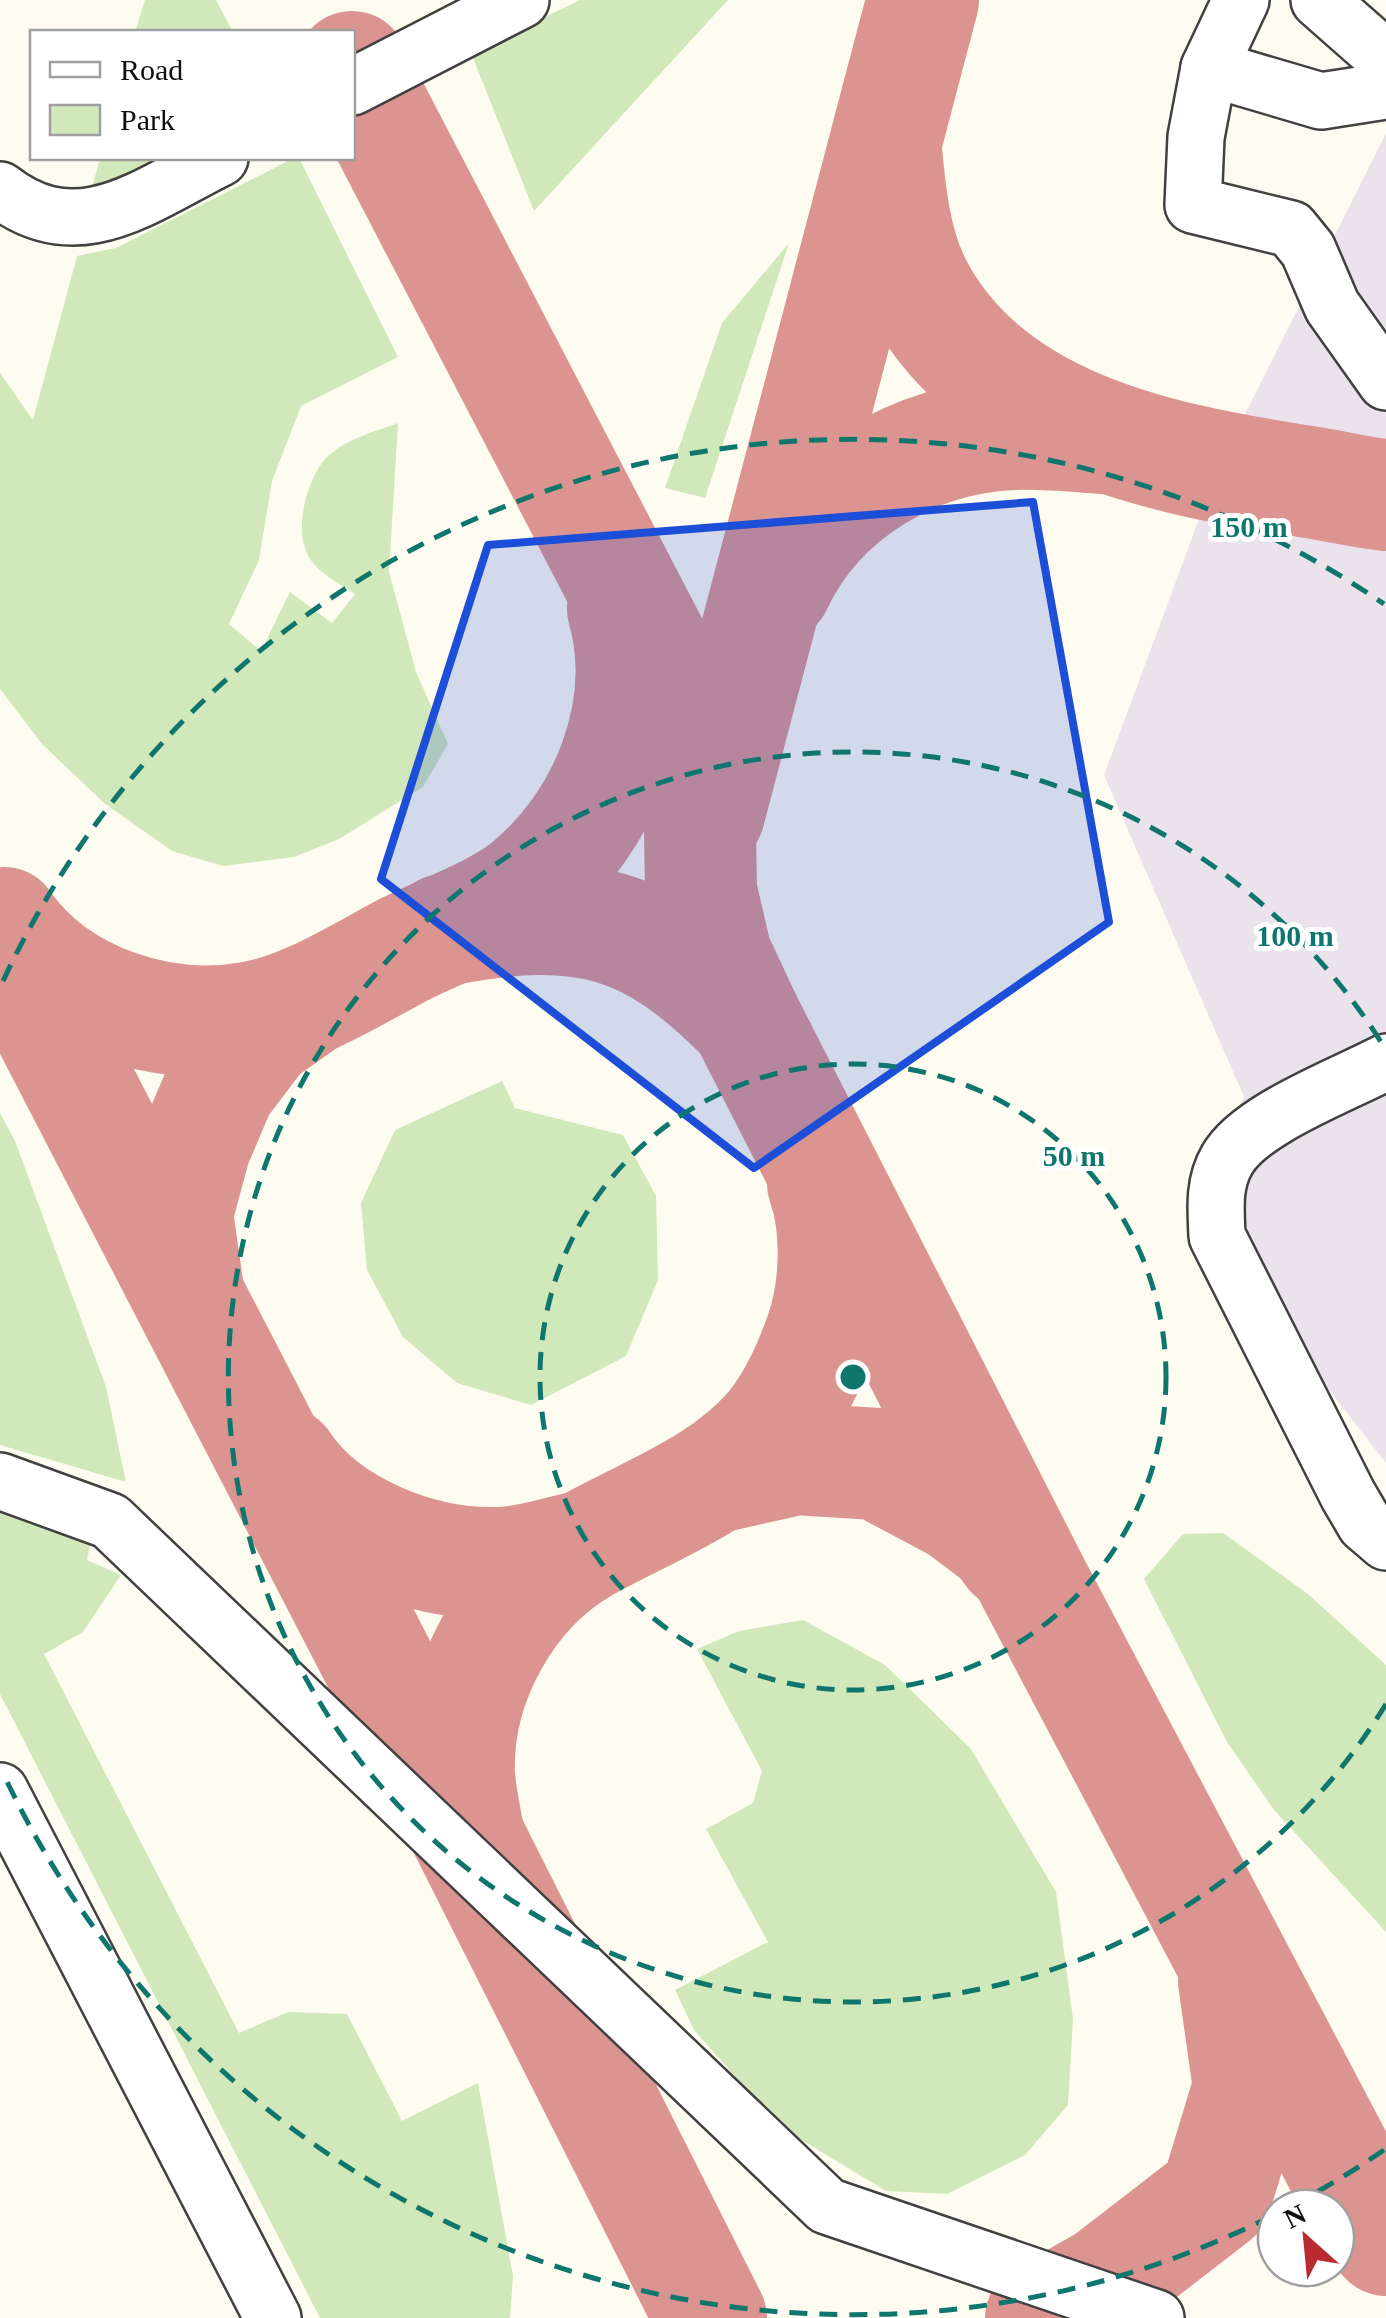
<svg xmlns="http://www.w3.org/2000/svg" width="1386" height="2318" font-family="Georgia,serif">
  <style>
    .industrial { fill: #ebe3ec }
    .green { fill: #d1e8ba }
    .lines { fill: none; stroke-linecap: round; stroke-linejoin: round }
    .taxiway { stroke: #dc9490; stroke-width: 112 }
    .minor-casing { stroke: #414141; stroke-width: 60 }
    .minor { stroke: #fff; stroke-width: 55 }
    .marked { fill: #1d4ed8; fill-opacity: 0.2; stroke: #1d4ed8; stroke-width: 8; stroke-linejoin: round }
    .ring { fill: none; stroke: #0f766e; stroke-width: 5; stroke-dasharray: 18 12 }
    .centre { fill: #0f766e; stroke: #fff; stroke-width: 5 }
    .ring-label { font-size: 30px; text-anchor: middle; font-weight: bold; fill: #0f766e; stroke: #fff; stroke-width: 10; stroke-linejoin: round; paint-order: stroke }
  </style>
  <rect width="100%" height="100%" fill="#fefcf0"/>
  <polygon class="industrial" points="1386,133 1386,1463 1185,1206 1244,1097 1104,775 1218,468"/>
  <g class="green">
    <polygon points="145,0 216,0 233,32 135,32"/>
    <polygon points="580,0 728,0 534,211 471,53"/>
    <polygon points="100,158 161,158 92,188"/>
    <path d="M294 158H299L398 357 301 406 272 481 259 560 229 624 261 651 290 592 332 623 355 594C339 583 315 572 307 553 295 529 306 484 322 463 338 441 374 432 398 423L389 572 416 672 448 744 423 787 339 839 294 857 223 866 172 851 104 803 42 744 0 689V373L33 420 77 256 116 248Z"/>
    <polygon points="789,243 705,498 665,488 722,323"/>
    <polygon points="502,1081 515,1108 623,1135 656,1196 658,1280 626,1356 531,1405 457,1383 403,1337 367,1270 361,1203 395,1130"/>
    <polygon points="0,1113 15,1141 106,1387 126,1482 0,1445"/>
    <polygon points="0,1484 96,1516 87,1560 121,1575 83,1632 44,1654 239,2033 288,2012 347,2014 402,2121 478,2083 513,2276 510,2318 320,2318 0,1694"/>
    <polygon points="1223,1533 1308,1594 1386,1665 1386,1932 1274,1810 1227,1742 1144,1579 1183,1534"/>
    <polygon points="803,1620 885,1665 971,1749 1056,1892 1073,2019 1068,2105 1025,2155 947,2194 886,2191 780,2127 694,2030 675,1990 768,1942 706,1829 753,1803 762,1771 697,1649 739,1631"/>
  </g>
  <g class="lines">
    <g class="taxiway">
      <polyline points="352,67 669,676 699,767 701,891 716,956 746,1020 1034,1584 1371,2223 1386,2240"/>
      <path d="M886 150C890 194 895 243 915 283 986 423 1155 458 1296 480 1327 484 1356 492 1386 495"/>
      <path d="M776 586C819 494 915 437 1016 434 1044 433 1073 436 1101 438"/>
      <polyline points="709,813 923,0"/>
      <path d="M4 923C57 999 162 1034 253 1017 307 1007 357 974 405 949 441 931 496 911 526 887 606 822 651 709 623 609"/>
      <path d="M444 930C581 904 648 920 746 1020"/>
      <polyline points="0,932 468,1836 711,2318"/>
      <polyline points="188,1292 177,1213 195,1146 220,1087 261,1033 309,999"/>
      <path d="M283 1463C326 1528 421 1565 498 1563 526 1563 555 1552 582 1547"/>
      <polyline points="716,1477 796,1459 878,1464 959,1507 1000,1538 1012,1554"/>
      <path d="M468 1834C465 1814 460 1794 459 1774 456 1684 508 1589 587 1545 650 1510 724 1484 772 1427 795 1399 809 1367 821 1333 836 1289 839 1229 823 1184"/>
      <polyline points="1041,2318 1106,2281 1216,2196 1249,2087 1234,1981"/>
    </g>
    <defs>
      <g id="minor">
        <polyline points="1241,0 1209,68 1196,137 1193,205 1291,229 1308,250 1332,306 1386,382"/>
        <polyline points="1319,0 1386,59"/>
        <polyline points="1209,68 1321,101 1386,91"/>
        <polyline points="352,87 521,0"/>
        <path d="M0 190C78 251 145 195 220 158"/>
        <path d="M1386 1062C1343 1085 1250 1119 1227 1160 1213 1184 1216 1210 1217 1236L1348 1495 1365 1524 1386 1542"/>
        <polyline points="0,1481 110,1521 827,2206 1156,2318"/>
        <polyline points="0,1791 273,2318"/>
      </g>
    </defs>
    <use href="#minor" class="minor-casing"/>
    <use href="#minor" class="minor"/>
  </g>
  <path class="marked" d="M1033 502 1109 922 754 1168 381 879 488 545Z"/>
  <g class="ring">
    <circle cx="853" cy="1377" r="313"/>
    <path d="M1386 1704A625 625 0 1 1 1386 1050"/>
    <path d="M1384 2150A938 938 0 0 1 1293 2205M1272 2216A938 938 0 0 1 3 1773M3 981A938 938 0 0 1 1384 604"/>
  </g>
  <circle cx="853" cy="1377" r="15" class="centre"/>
  <g class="ring-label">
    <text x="1249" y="537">150 m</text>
    <text x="1295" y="946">100 m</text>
    <text x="1074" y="1166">50 m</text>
  </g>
  <rect x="30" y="30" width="325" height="130" fill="#ffffff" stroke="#9f9f9f" stroke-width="2.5"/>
  <rect x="50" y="62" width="50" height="15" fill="#ffffff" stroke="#9f9f9f" stroke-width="2.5"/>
  <text x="120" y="80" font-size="30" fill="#0e0e0e">Road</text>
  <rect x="50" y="105" width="50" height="30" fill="#d1e8ba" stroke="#9f9f9f" stroke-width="2.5"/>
  <text x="120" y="130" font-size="30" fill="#0e0e0e">Park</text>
  <g transform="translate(1306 2238) rotate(333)"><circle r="48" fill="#ffffff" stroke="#9f9f9f" stroke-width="2.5"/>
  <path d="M0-8L18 38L0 25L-18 38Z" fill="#b92b30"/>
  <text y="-15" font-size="28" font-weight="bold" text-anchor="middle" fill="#0e0e0e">N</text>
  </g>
</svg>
